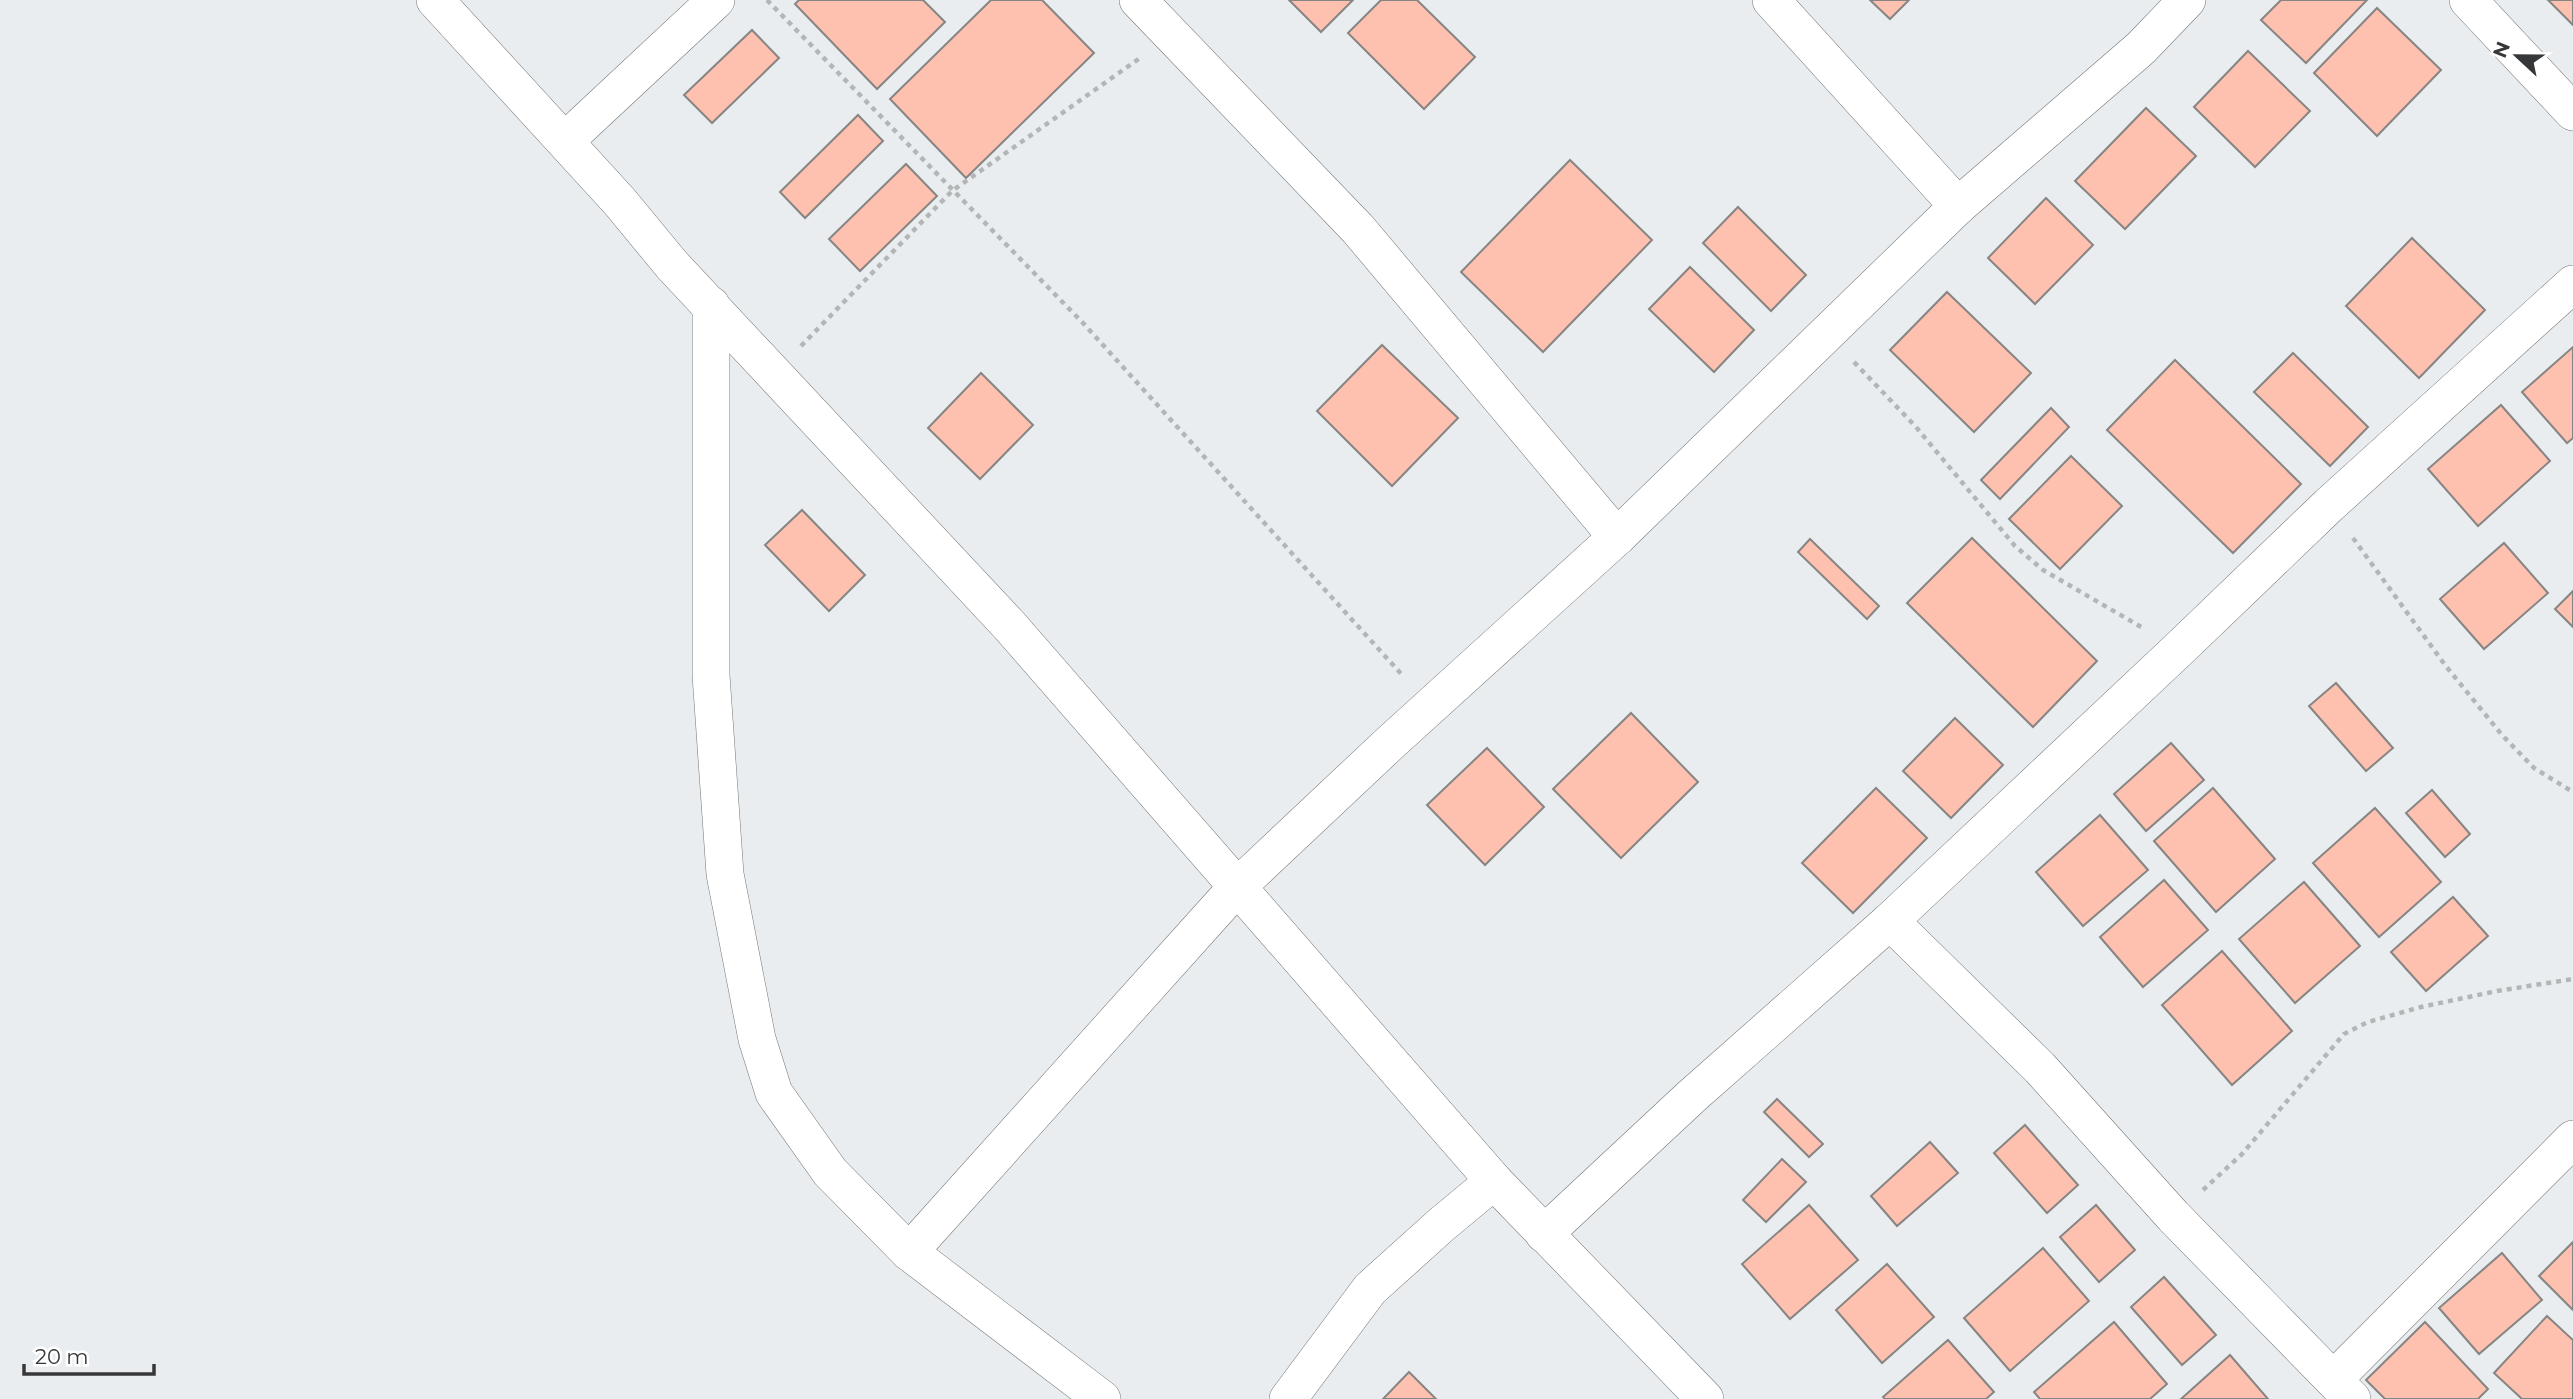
<svg xmlns="http://www.w3.org/2000/svg" width="2573" height="1399" font-family="Montserrat,sans-serif">
  <style>
    .building { fill: #fec0af; stroke: #878584; stroke-width: 2 }
    .lines { fill: none; stroke-linecap: round; stroke-linejoin: round }
    .street-casing { stroke: #747677; stroke-width: 38 }
    .path { stroke: #b3b6b7; stroke-width: 4.5; stroke-dasharray: 5 5; stroke-linecap: butt }
    .street { stroke: #fff; stroke-width: 37 }
  </style>
  <rect width="100%" height="100%" fill="#eaedef"/>
  <g class="building">
    <polygon points="799,0 923,0 945,22 877,89 795,4"/>
    <polygon points="991,0 1042,0 1094,53 966,178 890,99"/>
    <polygon points="1289,0 1353,0 1321,32"/>
    <polygon points="1381,0 1417,0 1475,57 1424,109 1348,33"/>
    <polygon points="1870,0 1909,0 1890,19"/>
    <polygon points="2281,0 2367,0 2306,63 2261,20"/>
    <polygon points="2548,0 2573,0 2573,25"/>
    <polygon points="2377,8 2441,70 2377,136 2314,73"/>
    <polygon points="752,30 779,58 712,123 684,95"/>
    <polygon points="2248,51 2310,111 2255,167 2194,107"/>
    <polygon points="2146,108 2196,156 2125,229 2075,181"/>
    <polygon points="858,115 883,141 805,218 780,192"/>
    <polygon points="1570,160 1652,240 1543,352 1461,272"/>
    <polygon points="906,164 937,196 860,271 829,239"/>
    <polygon points="2046,198 2093,245 2035,304 1988,258"/>
    <polygon points="1738,207 1806,275 1771,311 1703,243"/>
    <polygon points="2412,238 2485,310 2419,378 2346,306"/>
    <polygon points="1690,267 1754,330 1714,372 1649,309"/>
    <polygon points="1947,292 2031,373 1974,432 1890,350"/>
    <polygon points="1382,345 1458,418 1392,486 1317,411"/>
    <polygon points="2573,347 2573,438 2567,443 2522,392"/>
    <polygon points="2293,353 2368,427 2330,466 2254,392"/>
    <polygon points="2175,360 2301,484 2233,553 2107,430"/>
    <polygon points="981,373 1033,425 980,479 928,428"/>
    <polygon points="2501,405 2550,461 2478,526 2428,469"/>
    <polygon points="2051,408 2069,427 2000,499 1981,480"/>
    <polygon points="2071,456 2122,506 2060,569 2009,519"/>
    <polygon points="802,510 865,575 829,611 765,545"/>
    <polygon points="1972,538 2097,661 2033,727 1907,603"/>
    <polygon points="1810,539 1879,606 1867,619 1798,552"/>
    <polygon points="2504,543 2548,593 2484,649 2440,599"/>
    <polygon points="2573,591 2573,627 2555,609"/>
    <polygon points="2336,683 2393,748 2366,771 2309,706"/>
    <polygon points="1631,713 1698,782 1621,858 1553,789"/>
    <polygon points="1955,718 2003,765 1951,818 1903,771"/>
    <polygon points="2171,743 2204,780 2146,831 2114,794"/>
    <polygon points="1487,748 1544,807 1485,865 1427,805"/>
    <polygon points="1876,788 1927,838 1853,913 1802,863"/>
    <polygon points="2213,788 2275,859 2216,912 2154,841"/>
    <polygon points="2432,790 2470,834 2445,857 2406,813"/>
    <polygon points="2375,808 2441,882 2379,937 2313,863"/>
    <polygon points="2100,815 2148,870 2083,926 2036,872"/>
    <polygon points="2164,880 2208,930 2143,987 2100,937"/>
    <polygon points="2304,882 2360,946 2295,1003 2239,939"/>
    <polygon points="2453,897 2488,936 2426,991 2391,952"/>
    <polygon points="2222,951 2292,1031 2232,1085 2162,1005"/>
    <polygon points="1777,1099 1823,1144 1809,1157 1764,1112"/>
    <polygon points="2025,1125 2078,1185 2047,1213 1994,1153"/>
    <polygon points="1930,1142 1958,1173 1897,1226 1871,1196"/>
    <polygon points="1782,1159 1806,1182 1766,1222 1743,1200"/>
    <polygon points="1809,1205 1858,1260 1790,1319 1742,1264"/>
    <polygon points="2096,1205 2135,1250 2099,1282 2060,1237"/>
    <polygon points="2573,1242 2573,1310 2539,1276"/>
    <polygon points="2043,1248 2089,1301 2010,1371 1964,1318"/>
    <polygon points="2502,1253 2542,1300 2479,1354 2439,1308"/>
    <polygon points="1887,1264 1934,1317 1882,1363 1836,1310"/>
    <polygon points="2164,1277 2216,1335 2182,1365 2131,1307"/>
    <polygon points="2547,1316 2573,1340 2573,1399 2522,1399 2494,1373"/>
    <polygon points="2114,1322 2167,1384 2150,1399 2040,1399 2034,1392"/>
    <polygon points="2425,1322 2488,1389 2478,1399 2385,1399 2366,1380"/>
    <polygon points="1948,1340 1994,1392 1986,1399 1885,1399 1883,1397"/>
    <polygon points="2230,1355 2268,1399 2181,1399"/>
    <polygon points="1409,1372 1436,1399 1383,1399"/>
  </g>
  <g class="lines">
    <defs>
      <g id="street">
        <polyline points="435,0 620,202 672,265 1009,625 1494,1181 1705,1399"/>
        <polyline points="1138,0 1358,229 1617,537"/>
        <polyline points="1771,0 1958,206"/>
        <polyline points="2468,0 2573,112"/>
        <polyline points="565,141 716,0"/>
        <polyline points="711,305 711,675 725,874 757,1039 774,1093 830,1172 909,1252 1102,1399"/>
        <polyline points="1890,921 2040,1068 2173,1216 2352,1399"/>
        <polyline points="1544,1234 1692,1096 1890,921 2179,649 2329,505 2573,284"/>
        <polyline points="909,1252 1237,887 1390,743 1617,537 1958,206 2141,48 2187,0"/>
        <polyline points="2334,1379 2573,1139"/>
        <polyline points="1288,1399 1370,1289 1441,1225 1494,1181"/>
      </g>
    </defs>
    <use href="#street" class="street-casing"/>
    <g class="path">
      <polyline points="767,0 1083,323 1404,677"/>
      <polyline points="801,346 952,191 1140,58"/>
      <polyline points="1854,362 1916,427 2015,546 2043,570 2143,628"/>
      <polyline points="2353,538 2445,665 2502,735 2534,768 2573,792"/>
      <polyline points="2203,1190 2242,1154 2344,1034 2368,1022 2421,1007 2497,991 2573,979"/>
    </g>
    <use href="#street" class="street"/>
  </g>
  <g transform="translate(2517 56) rotate(292)" stroke="#ffffff" stroke-width="5" paint-order="stroke">
  <path d="M0-5L12 26L0 18L-12 26Z" fill="#363738"/>
  <text y="-10" font-size="19" font-weight="bold" text-anchor="middle" fill="#363738">N</text>
  </g>
  <path d="M24 1364v10h130v-10" fill="none" stroke="#363738" stroke-width="3.5"/>
  <text x="35" y="1364" font-size="21" fill="#363738" stroke="#ffffff" stroke-width="5" paint-order="stroke">20 m</text>
</svg>
